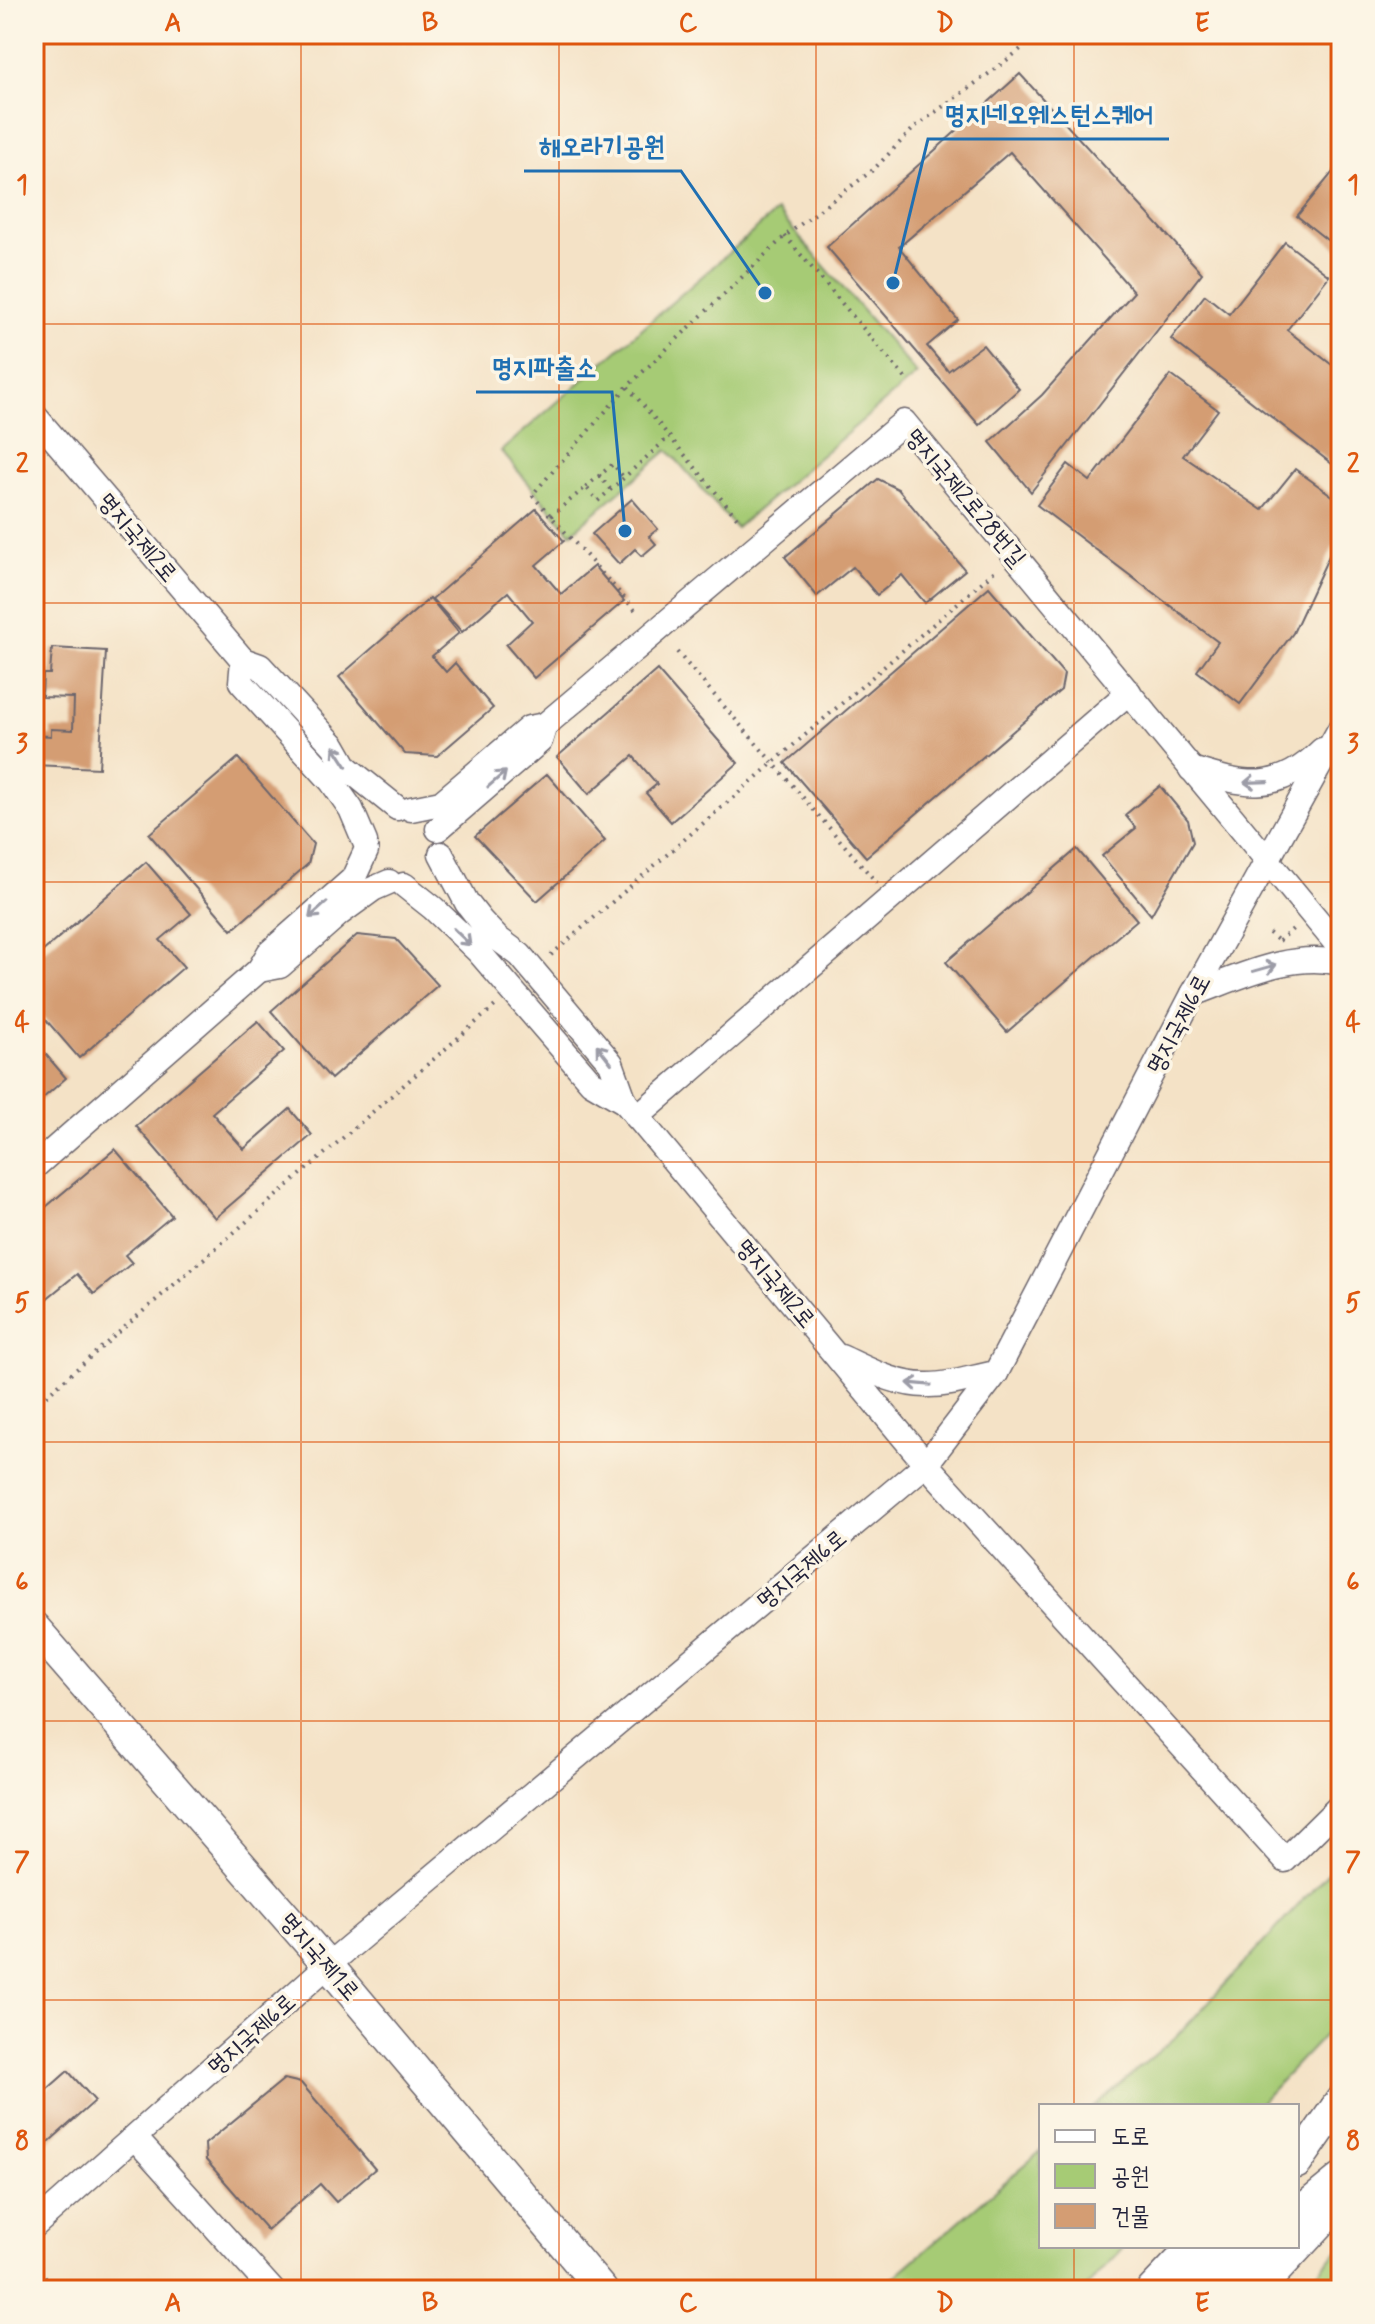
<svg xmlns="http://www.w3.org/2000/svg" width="1375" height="2324" font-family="Mynerve,'Poor Story',sans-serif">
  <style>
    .green { fill: #a6cb75; stroke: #647658; stroke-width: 2 }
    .building { fill: #d49d73 }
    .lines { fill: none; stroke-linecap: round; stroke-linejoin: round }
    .minor-casing { stroke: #6c656c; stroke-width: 27 }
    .major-casing { stroke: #6c656c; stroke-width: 33 }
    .path { stroke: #6c656c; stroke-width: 4; stroke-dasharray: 2 6; stroke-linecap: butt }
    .minor { stroke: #fff; stroke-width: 24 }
    .major { stroke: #fff; stroke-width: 30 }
    .oneway { stroke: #9c9ca7 }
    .grid { fill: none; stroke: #de560e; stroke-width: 2; stroke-opacity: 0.55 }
    .labels { text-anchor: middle; stroke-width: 7; stroke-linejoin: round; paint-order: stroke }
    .street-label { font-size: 24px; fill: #22223b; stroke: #fcf5e5 }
    .leader { fill: none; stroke: #1f6fb2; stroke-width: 3 }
    .callout-dot { fill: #1f6fb2; stroke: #fcf5e5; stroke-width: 3 }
    .callout-label { font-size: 26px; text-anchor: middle; font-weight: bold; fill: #1f6fb2; stroke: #fcf5e5; stroke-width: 7; stroke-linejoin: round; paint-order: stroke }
    .neatline { fill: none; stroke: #de560e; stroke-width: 3 }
    .grid-label { font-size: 26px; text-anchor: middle; font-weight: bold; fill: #de560e }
  </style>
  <rect width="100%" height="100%" fill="#fcf5e5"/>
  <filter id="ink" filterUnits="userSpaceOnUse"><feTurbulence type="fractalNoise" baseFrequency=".0125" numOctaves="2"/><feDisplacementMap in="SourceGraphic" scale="16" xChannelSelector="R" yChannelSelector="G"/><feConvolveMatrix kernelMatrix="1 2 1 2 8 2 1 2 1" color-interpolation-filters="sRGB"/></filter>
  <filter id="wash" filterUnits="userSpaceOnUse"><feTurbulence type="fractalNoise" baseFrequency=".006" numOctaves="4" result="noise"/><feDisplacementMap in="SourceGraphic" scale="32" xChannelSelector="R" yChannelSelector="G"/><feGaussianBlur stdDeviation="1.8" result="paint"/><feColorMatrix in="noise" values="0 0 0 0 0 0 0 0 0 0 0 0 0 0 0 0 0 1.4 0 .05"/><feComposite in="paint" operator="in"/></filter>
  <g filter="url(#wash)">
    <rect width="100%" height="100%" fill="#f4e2c6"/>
    <g class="green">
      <polygon points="777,211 917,374 736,528 668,450 571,533 501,451"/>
      <polygon points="1341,1859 1341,2017 1257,2106 1094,2106 1178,2035"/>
      <polygon points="1041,2151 1041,2246 1125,2246 1084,2290 879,2290"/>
      <polygon points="1341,2247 1341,2290 1301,2290"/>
    </g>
    <g id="blocks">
      <g class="building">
        <polygon points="1020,74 1202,273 1031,492 990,442 1042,395 1134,292 1010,152 899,247 958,320 927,346 948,371 983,345 1019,389 979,425 827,247"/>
        <polygon points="1341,162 1341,251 1297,216"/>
        <polygon points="1285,242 1329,276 1287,330 1341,372 1341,471 1171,339 1205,295 1229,314"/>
        <polygon points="1171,375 1218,410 1183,456 1262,510 1295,469 1341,502 1341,530 1293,633 1240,704 1197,671 1218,642 1037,505 1068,464 1090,481"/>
        <polygon points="878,479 898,489 965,570 925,603 902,575 877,595 853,567 817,596 785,557"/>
        <polygon points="632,499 658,529 649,536 656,544 642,556 635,549 619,564 592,534"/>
        <polygon points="536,509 564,541 536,565 561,594 594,566 624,601 534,678 506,645 532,621 508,592 462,632 432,599"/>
        <polygon points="989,587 1064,674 1061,690 866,857 785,763"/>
        <polygon points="430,598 459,633 432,656 446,672 455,663 493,708 437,756 405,754 339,677"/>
        <polygon points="52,648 106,651 99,768 34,765 34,735 51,736 51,729 73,730 74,698 42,697 43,674 50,674"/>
        <polygon points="657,670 738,763 671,822 646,793 657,784 633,756 589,794 557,757"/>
        <polygon points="238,758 313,844 308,864 232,930 149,834"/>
        <polygon points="547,774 605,841 537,901 475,836"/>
        <polygon points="1160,786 1188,820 1193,842 1151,915 1102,856 1136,828 1125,815"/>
        <polygon points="1077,849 1137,920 1007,1032 946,962"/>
        <polygon points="146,862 191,914 160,940 184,967 79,1058 34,1006 34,959"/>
        <polygon points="357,935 396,939 438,985 331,1079 271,1011"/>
        <polygon points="258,1021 284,1051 212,1113 244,1149 290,1109 312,1135 215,1218 136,1126"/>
        <polygon points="36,1043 66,1078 34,1106 34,1045"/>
        <polygon points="115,1149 172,1216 125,1255 132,1263 94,1294 77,1274 40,1304 34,1297 34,1217"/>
        <polygon points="68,2071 95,2101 34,2155 34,2101"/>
        <polygon points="284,2079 301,2083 375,2169 336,2202 320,2184 267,2230 206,2160 205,2144"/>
      </g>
    </g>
  </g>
  <g filter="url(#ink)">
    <use href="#blocks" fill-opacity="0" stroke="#6c656c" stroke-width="2"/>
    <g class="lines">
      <defs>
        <g id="minor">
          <polyline points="34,415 243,660"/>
          <polyline points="545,725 904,422 1341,949"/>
          <path d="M1191 769C1245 786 1278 794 1322 750"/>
          <polyline points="411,809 441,803 529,728 545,725 540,741 438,829"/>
          <polyline points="365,842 351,809 332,782 241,682 243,660 260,666 334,746 346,767 397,808"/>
          <polyline points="366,851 353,879 269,953 259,970 280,966 340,913 373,889 389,882"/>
          <polyline points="404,885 433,908 478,951 591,1082 625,1102 611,1063 520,955 497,938 481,921 467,903 441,854"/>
          <path d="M1193 994C1240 977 1290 951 1341 963"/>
          <polyline points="625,1102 926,1464 1285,1860 1341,1805"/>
          <polyline points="637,1117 1129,692"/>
          <polyline points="34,1167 259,970"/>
          <path d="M841 1357C868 1369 895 1385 926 1385 949 1386 973 1377 996 1373"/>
          <polyline points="135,2138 272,2290"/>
          <polyline points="34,2226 328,1965 926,1464 996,1373 1193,994 1341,727"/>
        </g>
        <g id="major">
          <polyline points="34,1627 328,1965 602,2290"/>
          <polyline points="1297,2163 1341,2100"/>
          <polyline points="1297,2214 1341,2178"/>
          <polyline points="1152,2290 1194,2246"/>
          <polyline points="1190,2290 1230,2246"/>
          <polyline points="1224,2290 1263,2246"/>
          <polyline points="1258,2290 1341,2201"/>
        </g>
      </defs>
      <use href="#minor" class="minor-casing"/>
      <use href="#major" class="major-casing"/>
      <g class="path">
        <polyline points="785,236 906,379"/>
        <polyline points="628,387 739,520"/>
        <polyline points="599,475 610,489"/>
        <polyline points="586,487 613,464 624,478"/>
        <polyline points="551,516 586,487 598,501 669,437"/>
        <polyline points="635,610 532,495 627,387 785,236 873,170 916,126 998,67 1040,34"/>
        <polyline points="677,652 877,883"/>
        <polyline points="1269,933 1280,942"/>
        <polyline points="1279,941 1295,927"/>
        <polyline points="551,955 997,569"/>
        <polyline points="34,1406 496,1005"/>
        <polyline points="34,2264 57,2290"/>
      </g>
      <use href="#minor" class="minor"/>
      <use href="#major" class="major"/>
    </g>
    <defs><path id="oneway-shaft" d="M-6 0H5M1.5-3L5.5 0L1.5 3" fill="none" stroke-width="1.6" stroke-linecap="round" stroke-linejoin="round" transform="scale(2)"/></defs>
    <g class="oneway">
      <use href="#oneway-shaft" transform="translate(340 756) rotate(-123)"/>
      <use href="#oneway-shaft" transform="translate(497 779) rotate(-41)"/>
      <use href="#oneway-shaft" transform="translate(1256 782) rotate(178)"/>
      <use href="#oneway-shaft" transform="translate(318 910) rotate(138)"/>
      <use href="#oneway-shaft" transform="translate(462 937) rotate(44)"/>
      <use href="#oneway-shaft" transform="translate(1265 968) rotate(-16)"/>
      <use href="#oneway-shaft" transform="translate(604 1054) rotate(-128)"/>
      <use href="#oneway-shaft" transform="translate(919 1384) rotate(-175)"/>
    </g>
  </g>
  <path class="grid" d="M301 34V2290M559 34V2290M816 34V2290M1074 34V2106M34 324H1341M34 603H1341M34 882H1341M34 1162H1341M34 1442H1341M34 1721H1341M34 2000H1341M1074 2246V2290"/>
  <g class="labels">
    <g class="street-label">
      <text transform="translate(966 497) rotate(50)" y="8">명지국제2로28번길</text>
      <text transform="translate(138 537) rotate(50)" y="8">명지국제2로</text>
      <text transform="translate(1178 1024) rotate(-62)" y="8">명지국제6로</text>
      <text transform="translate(776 1283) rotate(50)" y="8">명지국제2로</text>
      <text transform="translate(801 1569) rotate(-40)" y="8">명지국제6로</text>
      <text transform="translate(320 1956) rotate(49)" y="8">명지국제1로</text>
      <text transform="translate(251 2034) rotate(-42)" y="8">명지국제6로</text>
    </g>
  </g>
  <path class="leader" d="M893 283L928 139H1169M765 293L681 171H524M625 531L612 392H476"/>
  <g class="callout-dot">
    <circle cx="893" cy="283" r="8"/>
    <circle cx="765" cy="293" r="8"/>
    <circle cx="625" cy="531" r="8"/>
  </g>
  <g class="callout-label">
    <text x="1049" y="123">명지네오웨스턴스퀘어</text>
    <text x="602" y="155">해오라기공원</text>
    <text x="544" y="376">명지파출소</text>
  </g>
  <rect width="1375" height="2324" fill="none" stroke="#fcf5e5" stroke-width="88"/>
  <rect x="1039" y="2104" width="260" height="144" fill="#fcf5e5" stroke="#a5a1a1" stroke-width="2"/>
  <rect x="1055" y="2130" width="40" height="12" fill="#ffffff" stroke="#a5a1a1" stroke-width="2"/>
  <text x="1111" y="2144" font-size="24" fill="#22223b">도로</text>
  <rect x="1055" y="2164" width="40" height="24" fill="#a6cb75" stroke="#a5a1a1" stroke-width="2"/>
  <text x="1111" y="2184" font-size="24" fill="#22223b">공원</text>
  <rect x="1055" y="2204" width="40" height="24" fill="#d49d73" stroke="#a5a1a1" stroke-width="2"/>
  <text x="1111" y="2224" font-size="24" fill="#22223b">건물</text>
  <rect x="44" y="44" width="1287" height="2236" class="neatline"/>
  <g class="grid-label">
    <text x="173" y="31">A</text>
    <text x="430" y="31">B</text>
    <text x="688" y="31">C</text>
    <text x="945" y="31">D</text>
    <text x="1202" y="31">E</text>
    <text x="22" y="193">1</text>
    <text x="1353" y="193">1</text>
    <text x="22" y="472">2</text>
    <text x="1353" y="472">2</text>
    <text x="22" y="752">3</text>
    <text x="1353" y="752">3</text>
    <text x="22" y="1031">4</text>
    <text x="1353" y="1031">4</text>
    <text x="22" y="1311">5</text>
    <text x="1353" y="1311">5</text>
    <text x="22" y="1590">6</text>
    <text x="1353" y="1590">6</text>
    <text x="22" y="1870">7</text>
    <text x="1353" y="1870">7</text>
    <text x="22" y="2149">8</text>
    <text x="1353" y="2149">8</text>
    <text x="173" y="2311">A</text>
    <text x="430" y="2311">B</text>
    <text x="688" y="2311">C</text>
    <text x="945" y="2311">D</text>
    <text x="1202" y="2311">E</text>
  </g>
</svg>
